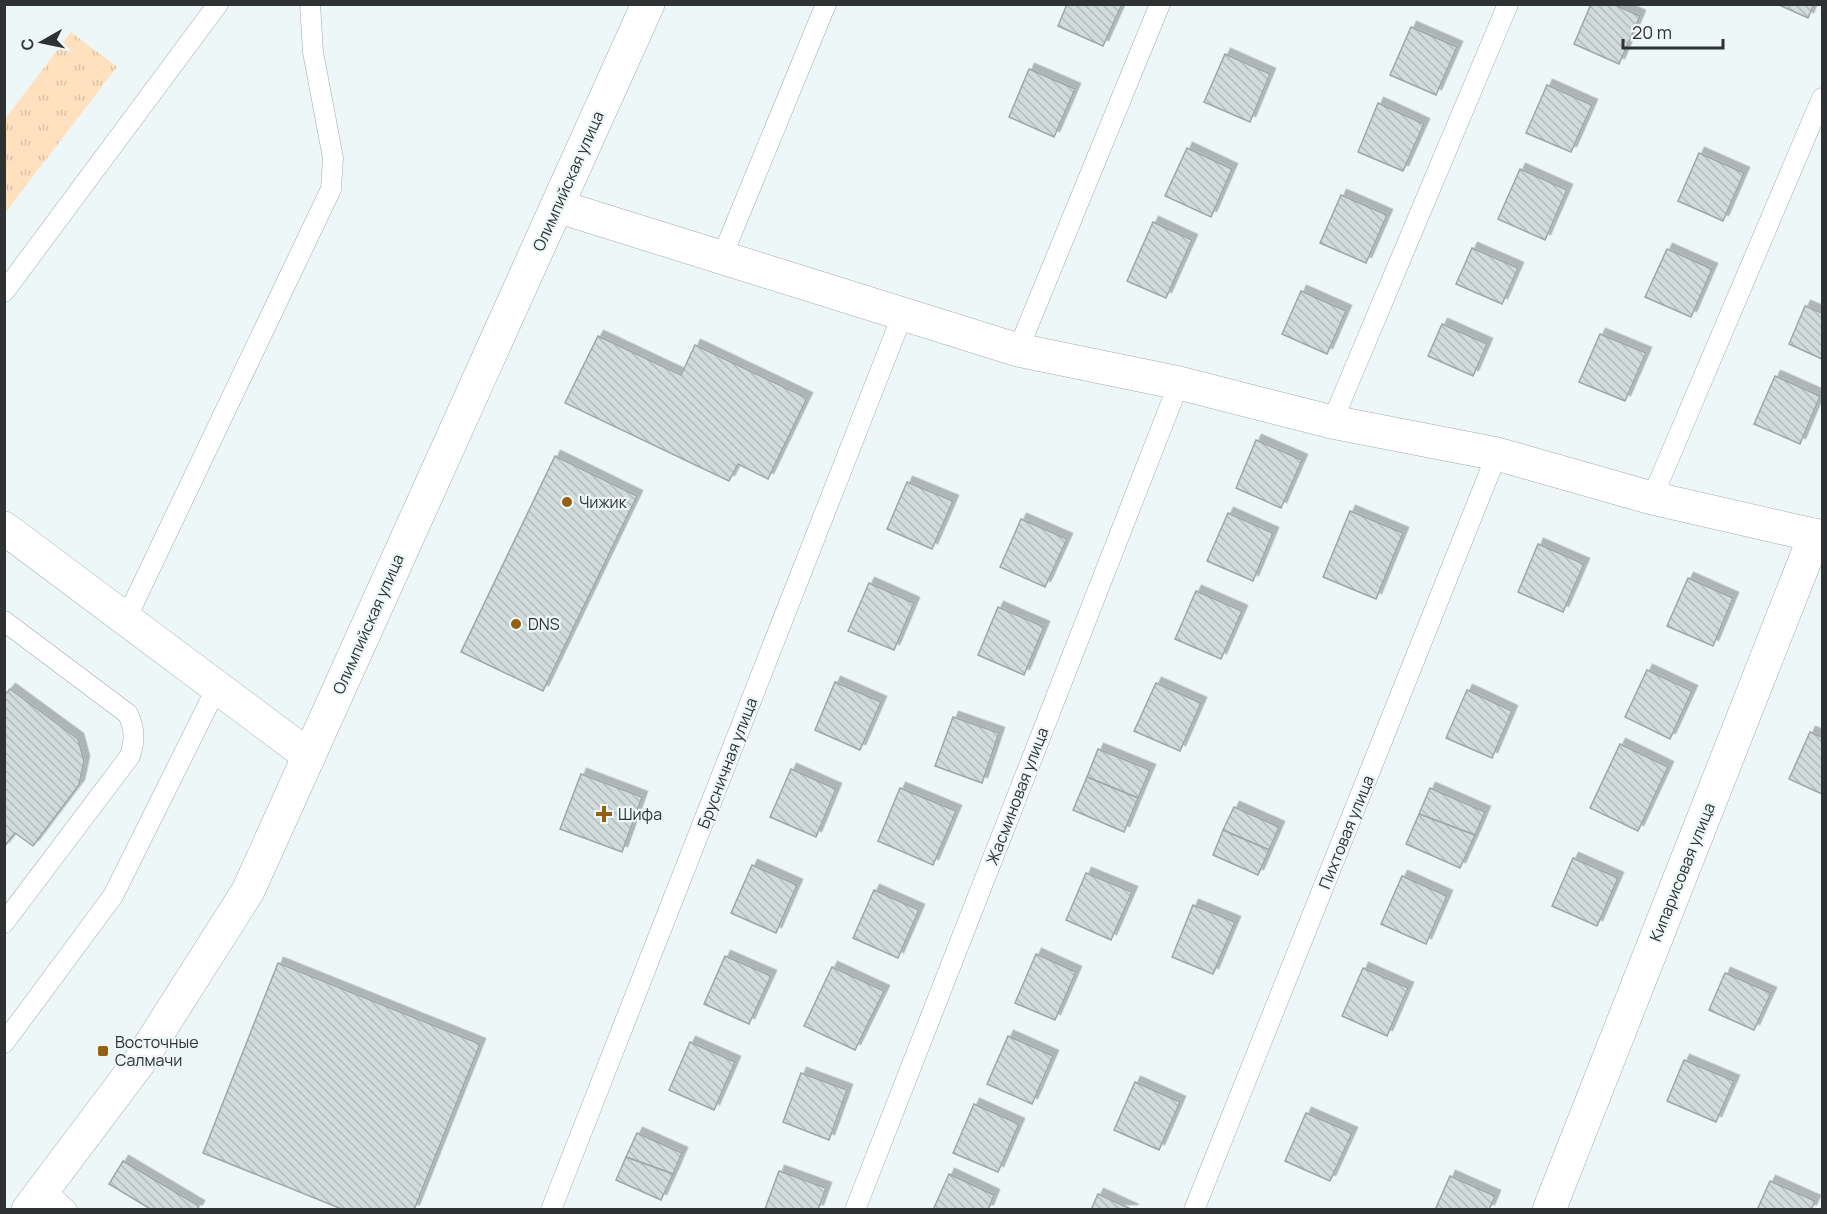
<svg xmlns="http://www.w3.org/2000/svg" width="1827" height="1214" font-family="Manrope,sans-serif">
  <style>
    .grass { fill: url(#grass-tufts) }
    .building { fill: url(#building-back-hatch); stroke: #9da7a8; stroke-width: 1.5; filter: url(#shadow) }
    .lines { fill: none; stroke-linecap: round; stroke-linejoin: round }
    .service-casing { stroke: #a2abac; stroke-width: 21 }
    .minor-casing { stroke: #a2abac; stroke-width: 34 }
    .tertiary-casing { stroke: #a2abac; stroke-width: 34 }
    .service { stroke: #fff; stroke-width: 20 }
    .minor { stroke: #fff; stroke-width: 33 }
    .tertiary { stroke: #fff; stroke-width: 33 }
    .poi-dot { fill: #946114; stroke: #edf7f8; stroke-width: 2 }
    .labels { text-anchor: middle; stroke-width: 4.5; stroke-linejoin: round; paint-order: stroke }
    .street-label { font-size: 16px; fill: #2e3233; stroke: #edf7f8 }
    .poi-label { font-size: 16px; fill: #2e3233; stroke: #edf7f8; text-anchor: start }
  </style>
  <defs>
    <pattern id="grass-tufts" width="24" height="20" patternUnits="userSpaceOnUse" patternTransform="scale(1.5)"><rect width="24" height="20" fill="#ffe1bf"/><path d="M3 7l-1-3M5 7V3M7 7l1-3M15 17l-1-3M17 17v-4M19 17l1-3" fill="none" stroke="#dbc2a5"/></pattern>
    <pattern id="building-back-hatch" width="6" height="6" patternUnits="userSpaceOnUse" patternTransform="scale(1.5)"><rect width="6" height="6" fill="#d1dbdc"/><path d="M-1 5l2 2M0 0l6 6M5-1l2 2" fill="none" stroke="#b4bcbd"/></pattern>
    <filter id="shadow"><feDropShadow dx="5.5" dy="-5.5" stdDeviation="0" flood-color="#0004"/></filter>
  </defs>
  <rect width="100%" height="100%" fill="#edf7f8"/>
  <polygon class="grass" points="71,32 117,67 5,213 5,119"/>
  <g class="building">
    <polygon points="1067,4 1122,4 1103,46 1058,26"/>
    <polygon points="1591,4 1613,4 1640,16 1619,64 1574,44"/>
    <polygon points="1777,4 1814,4 1808,18"/>
    <polygon points="1411,27 1457,47 1436,95 1390,75"/>
    <polygon points="1225,54 1270,74 1250,122 1204,102"/>
    <polygon points="1029,69 1075,89 1054,137 1009,117"/>
    <polygon points="1547,85 1592,105 1571,152 1526,133"/>
    <polygon points="1378,103 1424,124 1403,171 1358,152"/>
    <polygon points="1187,148 1232,169 1211,217 1165,196"/>
    <polygon points="1699,153 1744,173 1723,221 1678,201"/>
    <polygon points="1520,169 1567,190 1545,240 1498,219"/>
    <polygon points="1341,195 1387,215 1366,263 1320,243"/>
    <polygon points="1153,222 1192,240 1166,298 1127,281"/>
    <polygon points="1472,248 1518,268 1502,304 1456,284"/>
    <polygon points="1667,249 1712,269 1691,317 1645,297"/>
    <polygon points="1301,291 1346,311 1327,354 1282,334"/>
    <polygon points="1805,306 1822,313 1822,359 1789,344"/>
    <polygon points="1442,324 1487,344 1473,376 1428,356"/>
    <polygon points="1600,334 1646,353 1625,401 1579,382"/>
    <polygon points="598,336 681,375 695,345 807,398 768,479 738,464 729,481 565,403"/>
    <polygon points="1775,376 1820,396 1800,444 1754,424"/>
    <polygon points="1256,440 1302,460 1281,508 1236,488"/>
    <polygon points="555,456 637,496 543,691 461,652"/>
    <polygon points="907,482 953,501 932,549 887,529"/>
    <polygon points="1350,511 1403,533 1376,599 1323,577"/>
    <polygon points="1228,513 1273,533 1253,581 1207,561"/>
    <polygon points="1021,519 1067,539 1045,587 1000,567"/>
    <polygon points="1538,544 1584,564 1563,612 1518,592"/>
    <polygon points="1688,578 1733,598 1713,646 1667,626"/>
    <polygon points="869,583 914,603 894,650 848,631"/>
    <polygon points="1196,591 1242,611 1221,659 1175,639"/>
    <polygon points="998,607 1044,627 1024,675 978,655"/>
    <polygon points="1647,670 1692,691 1670,739 1625,717"/>
    <polygon points="835,682 881,702 860,750 815,730"/>
    <polygon points="1156,683 1201,703 1180,751 1134,731"/>
    <polygon points="10,689 78,739 84,761 79,785 33,846 15,833 4,847 4,696"/>
    <polygon points="1467,690 1512,711 1492,758 1446,738"/>
    <polygon points="953,717 999,733 982,783 935,766"/>
    <polygon points="1810,732 1822,737 1822,794 1789,779"/>
    <polygon points="1620,744 1668,767 1638,831 1590,808"/>
    <polygon points="1098,749 1150,770 1138,798 1087,777"/>
    <polygon points="791,769 836,789 816,837 770,817"/>
    <polygon points="581,774 642,797 622,852 560,829"/>
    <polygon points="1087,777 1138,798 1124,832 1073,810"/>
    <polygon points="900,788 956,811 933,865 878,841"/>
    <polygon points="1430,788 1485,812 1475,835 1419,814"/>
    <polygon points="1234,807 1279,827 1269,850 1223,830"/>
    <polygon points="1419,814 1475,835 1460,868 1406,844"/>
    <polygon points="1223,830 1269,850 1258,875 1213,855"/>
    <polygon points="1573,858 1618,878 1597,926 1552,906"/>
    <polygon points="752,865 797,885 776,933 731,913"/>
    <polygon points="1086,873 1132,892 1111,940 1066,920"/>
    <polygon points="1402,876 1447,896 1426,944 1381,924"/>
    <polygon points="874,890 919,910 898,958 853,938"/>
    <polygon points="1193,905 1235,922 1213,974 1172,957"/>
    <polygon points="1036,954 1076,972 1055,1020 1015,1003"/>
    <polygon points="725,956 771,976 749,1024 704,1004"/>
    <polygon points="278,963 480,1044 414,1210 344,1210 203,1153"/>
    <polygon points="832,967 884,991 855,1050 804,1026"/>
    <polygon points="1363,968 1408,988 1387,1036 1342,1016"/>
    <polygon points="1725,973 1771,993 1754,1030 1709,1010"/>
    <polygon points="1008,1036 1053,1056 1032,1104 987,1084"/>
    <polygon points="690,1042 735,1062 714,1110 669,1090"/>
    <polygon points="1684,1060 1734,1081 1716,1122 1667,1101"/>
    <polygon points="801,1073 847,1090 829,1140 783,1122"/>
    <polygon points="1135,1082 1180,1102 1159,1150 1114,1130"/>
    <polygon points="974,1104 1019,1124 998,1172 953,1153"/>
    <polygon points="1306,1113 1352,1133 1330,1181 1285,1161"/>
    <polygon points="637,1133 682,1153 673,1174 626,1157"/>
    <polygon points="626,1157 673,1174 661,1200 616,1180"/>
    <polygon points="123,1161 199,1206 197,1210 152,1210 109,1184"/>
    <polygon points="779,1171 826,1188 818,1210 765,1209"/>
    <polygon points="949,1174 994,1195 988,1210 933,1210"/>
    <polygon points="1450,1176 1495,1196 1489,1210 1435,1210"/>
    <polygon points="1770,1181 1815,1201 1811,1210 1757,1210"/>
    <polygon points="1098,1194 1133,1210 1091,1210"/>
  </g>
  <g class="lines">
    <defs>
      <g id="service">
        <polyline points="721,259 826,4"/>
        <polyline points="4,292 218,4"/>
        <polyline points="1018,350 1160,4"/>
        <polyline points="1332,422 1508,4"/>
        <polyline points="1652,498 1822,98"/>
        <polyline points="126,619 331,189 333,158 313,52 310,4"/>
        <path d="M4 621 128 714C135 730 135 740 130 756L4 923"/>
        <polyline points="4,1043 113,896 217,687"/>
        <polyline points="44,1189 67,1210"/>
        <polyline points="551,1210 902,316"/>
        <polyline points="855,1210 1179,383"/>
        <polyline points="1194,1210 1497,454"/>
      </g>
      <g id="minor">
        <polyline points="557,206 1018,350 1179,383 1332,422 1497,454 1652,498 1822,537"/>
        <polyline points="4,528 309,756"/>
        <polyline points="1549,1210 1815,535"/>
      </g>
      <polyline id="tertiary" points="28,1210 140,1061 248,891 648,4"/>
    </defs>
    <use href="#service" class="service-casing"/>
    <use href="#minor" class="minor-casing"/>
    <use href="#tertiary" class="tertiary-casing"/>
    <use href="#service" class="service"/>
    <use href="#minor" class="minor"/>
    <use href="#tertiary" class="tertiary"/>
  </g>
  <g class="poi-dot">
    <circle cx="567" cy="502" r="6"/>
    <circle cx="516" cy="624" r="6"/>
    <path d="M601 805h6v6h6v6h-6v6h-6v-6h-6v-6h6z"/>
    <rect x="97" y="1045" width="12" height="12" rx="3"/>
  </g>
  <g class="labels">
    <g class="street-label">
      <text transform="translate(568 181) rotate(-66)" y="6">Олимпийская улица</text>
      <text transform="translate(368 624) rotate(-66)" y="6">Олимпийская улица</text>
      <text transform="translate(727 763) rotate(-69)" y="6">Брусничная улица</text>
      <text transform="translate(1017 796) rotate(-69)" y="6">Жасминовая улица</text>
      <text transform="translate(1346 832) rotate(-68)" y="6">Пихтовая улица</text>
      <text transform="translate(1682 872) rotate(-68)" y="6">Кипарисовая улица</text>
    </g>
    <g class="poi-label">
      <text x="579" y="508">Чижик</text>
      <text x="528" y="630">DNS</text>
      <text x="618" y="820">Шифа</text>
      <text x="115" y="1048">Восточные<tspan x="115" dy="18">Салмачи</tspan></text>
    </g>
  </g>
  <rect width="1827" height="1214" fill="none" stroke="#2e3233" stroke-width="12"/>
  <g transform="translate(42 42) rotate(261)" stroke="#edf7f8" stroke-width="4.5" paint-order="stroke">
  <path d="M0-4.5L10 22L0 15L-10 22Z" fill="#2e3233"/>
  <text y="-9" font-size="16" font-weight="bold" text-anchor="middle" fill="#2e3233">С</text>
  </g>
  <path d="M1623 39v9h100v-9" fill="none" stroke="#2e3233" stroke-width="3"/>
  <text x="1632" y="39" font-size="18" fill="#2e3233" stroke="#edf7f8" stroke-width="4.5" paint-order="stroke">20 m</text>
</svg>
